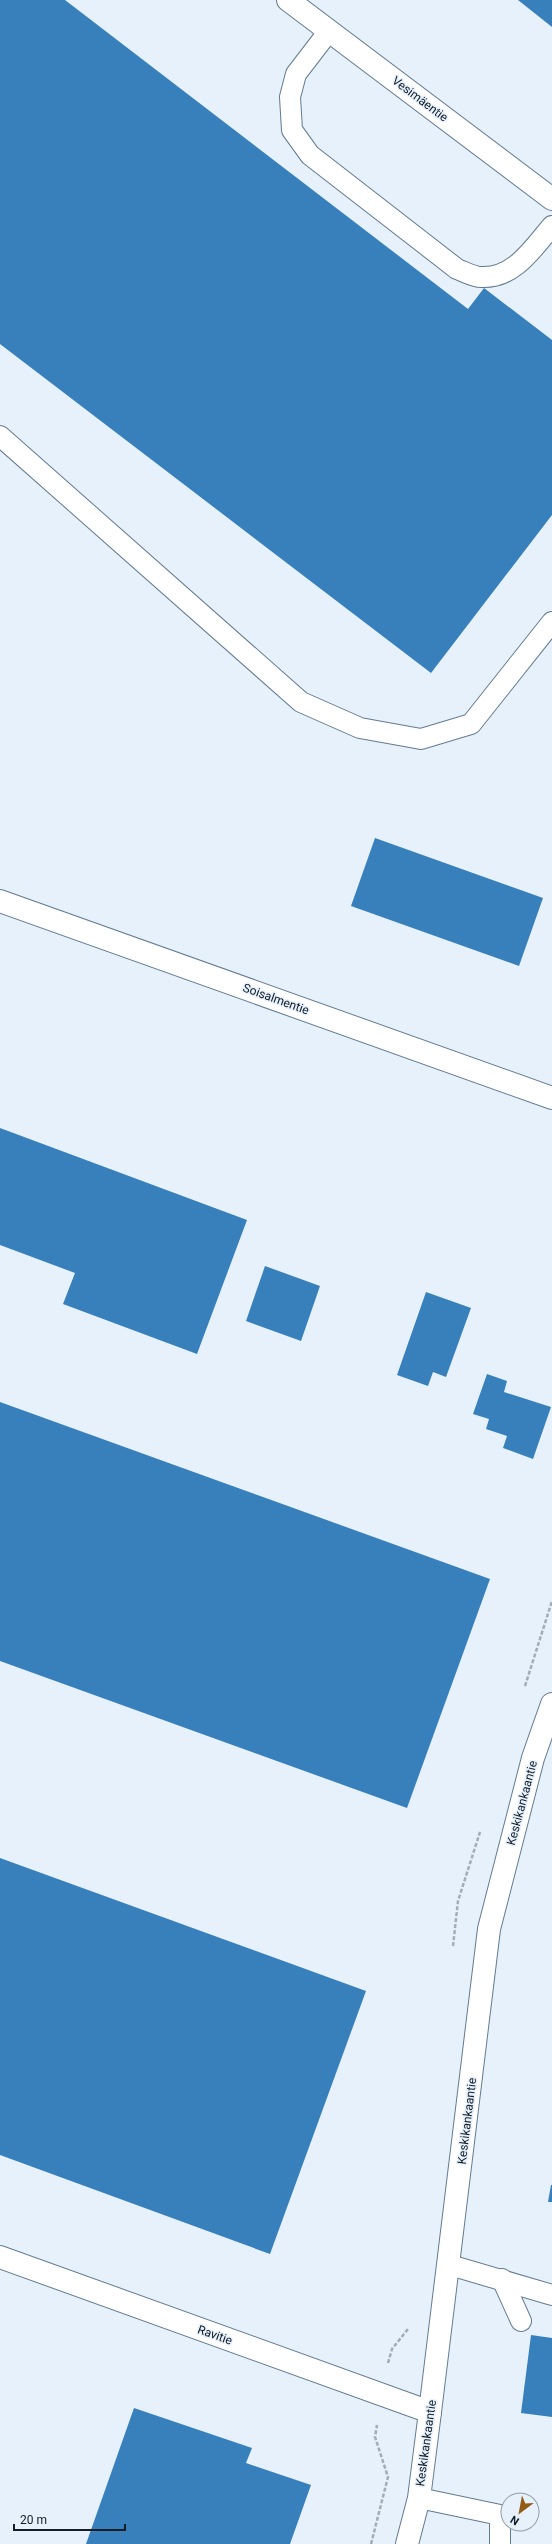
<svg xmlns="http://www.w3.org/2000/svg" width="552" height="2544" font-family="Roboto,sans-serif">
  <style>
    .building { fill: #3780bb }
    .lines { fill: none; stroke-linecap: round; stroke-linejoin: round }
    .lane-casing { stroke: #627b91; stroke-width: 22 }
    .street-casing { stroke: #627b91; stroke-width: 24 }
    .secondary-casing { stroke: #627b91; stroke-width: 24 }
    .path { stroke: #a3adb7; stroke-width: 2.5; stroke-dasharray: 4 2; stroke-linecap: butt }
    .lane { stroke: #fff; stroke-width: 20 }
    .street { stroke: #fff; stroke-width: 22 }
    .secondary { stroke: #fff; stroke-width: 22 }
    .labels { text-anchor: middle; stroke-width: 3; stroke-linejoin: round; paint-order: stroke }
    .street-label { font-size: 12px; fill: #131d26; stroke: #e7f1fc }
  </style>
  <rect width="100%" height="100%" fill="#e7f1fc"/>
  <g class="building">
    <polygon points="0,0 65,0 468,309 484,288 552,340 552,515 431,673 0,344"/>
    <polygon points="518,0 552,0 552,27"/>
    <polygon points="375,838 543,898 519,966 351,906"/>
    <polygon points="0,1128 247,1220 197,1354 63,1304 75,1273 0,1245"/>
    <polygon points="265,1266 320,1286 301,1341 246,1321"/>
    <polygon points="426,1292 471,1308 446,1377 433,1372 428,1386 397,1375"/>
    <polygon points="487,1374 507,1381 504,1392 551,1407 533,1459 503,1448 507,1436 486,1429 489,1419 473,1414"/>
    <polygon points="0,1402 490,1579 407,1808 0,1661"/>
    <polygon points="0,1858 366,1991 270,2254 0,2155"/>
    <polygon points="551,2185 552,2185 552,2202 548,2202"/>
    <polygon points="531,2335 552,2338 552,2417 521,2413"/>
    <polygon points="134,2408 252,2448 246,2463 311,2485 290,2544 86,2544"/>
  </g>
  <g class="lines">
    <defs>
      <g id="lane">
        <path d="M329 31 296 74 290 97 292 130 310 155 457 269C465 272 474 277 481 277 514 279 533 248 552 226"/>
        <polyline points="0,436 301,702 360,728 421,739 471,724 552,622"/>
        <polyline points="450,2265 552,2295"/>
        <polyline points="502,2279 521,2321"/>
        <polyline points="419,2498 500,2515 500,2544"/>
      </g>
      <g id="street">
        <polyline points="288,0 552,199"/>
        <polyline points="0,901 552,1098"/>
        <polyline points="0,2257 430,2412"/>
      </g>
      <polyline id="secondary" points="407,2544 419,2498 430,2412 489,1929 533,1758 552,1704"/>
    </defs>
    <use href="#lane" class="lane-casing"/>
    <use href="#street" class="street-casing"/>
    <use href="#secondary" class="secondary-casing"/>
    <g class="path">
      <polyline points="525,1686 552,1601"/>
      <polyline points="453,1946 458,1901 480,1832"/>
      <polyline points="388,2363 392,2349 408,2329"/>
      <polyline points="371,2544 388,2477 375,2437 377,2425"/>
    </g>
    <use href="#lane" class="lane"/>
    <use href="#street" class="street"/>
    <use href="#secondary" class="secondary"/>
  </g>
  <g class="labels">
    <g class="street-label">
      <text transform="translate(420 99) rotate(37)" y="4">Vesimäentie</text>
      <text transform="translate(276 999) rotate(20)" y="4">Soisalmentie</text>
      <text transform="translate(522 1803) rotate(-75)" y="4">Keskikankaantie</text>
      <text transform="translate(467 2121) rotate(-83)" y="4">Keskikankaantie</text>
      <text transform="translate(215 2335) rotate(20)" y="4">Ravitie</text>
      <text transform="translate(426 2443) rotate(-82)" y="4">Keskikankaantie</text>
    </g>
  </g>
  <g transform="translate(520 2512) rotate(212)"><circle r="19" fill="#e7f1fc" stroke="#929ca6"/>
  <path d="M0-3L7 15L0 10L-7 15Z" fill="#935b14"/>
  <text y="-6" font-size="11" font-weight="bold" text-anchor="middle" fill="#131d26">N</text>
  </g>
  <path d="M14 2524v6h111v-6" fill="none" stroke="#131d26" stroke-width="2"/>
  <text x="20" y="2524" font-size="12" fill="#131d26" stroke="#e7f1fc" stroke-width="3" paint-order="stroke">20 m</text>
</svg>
